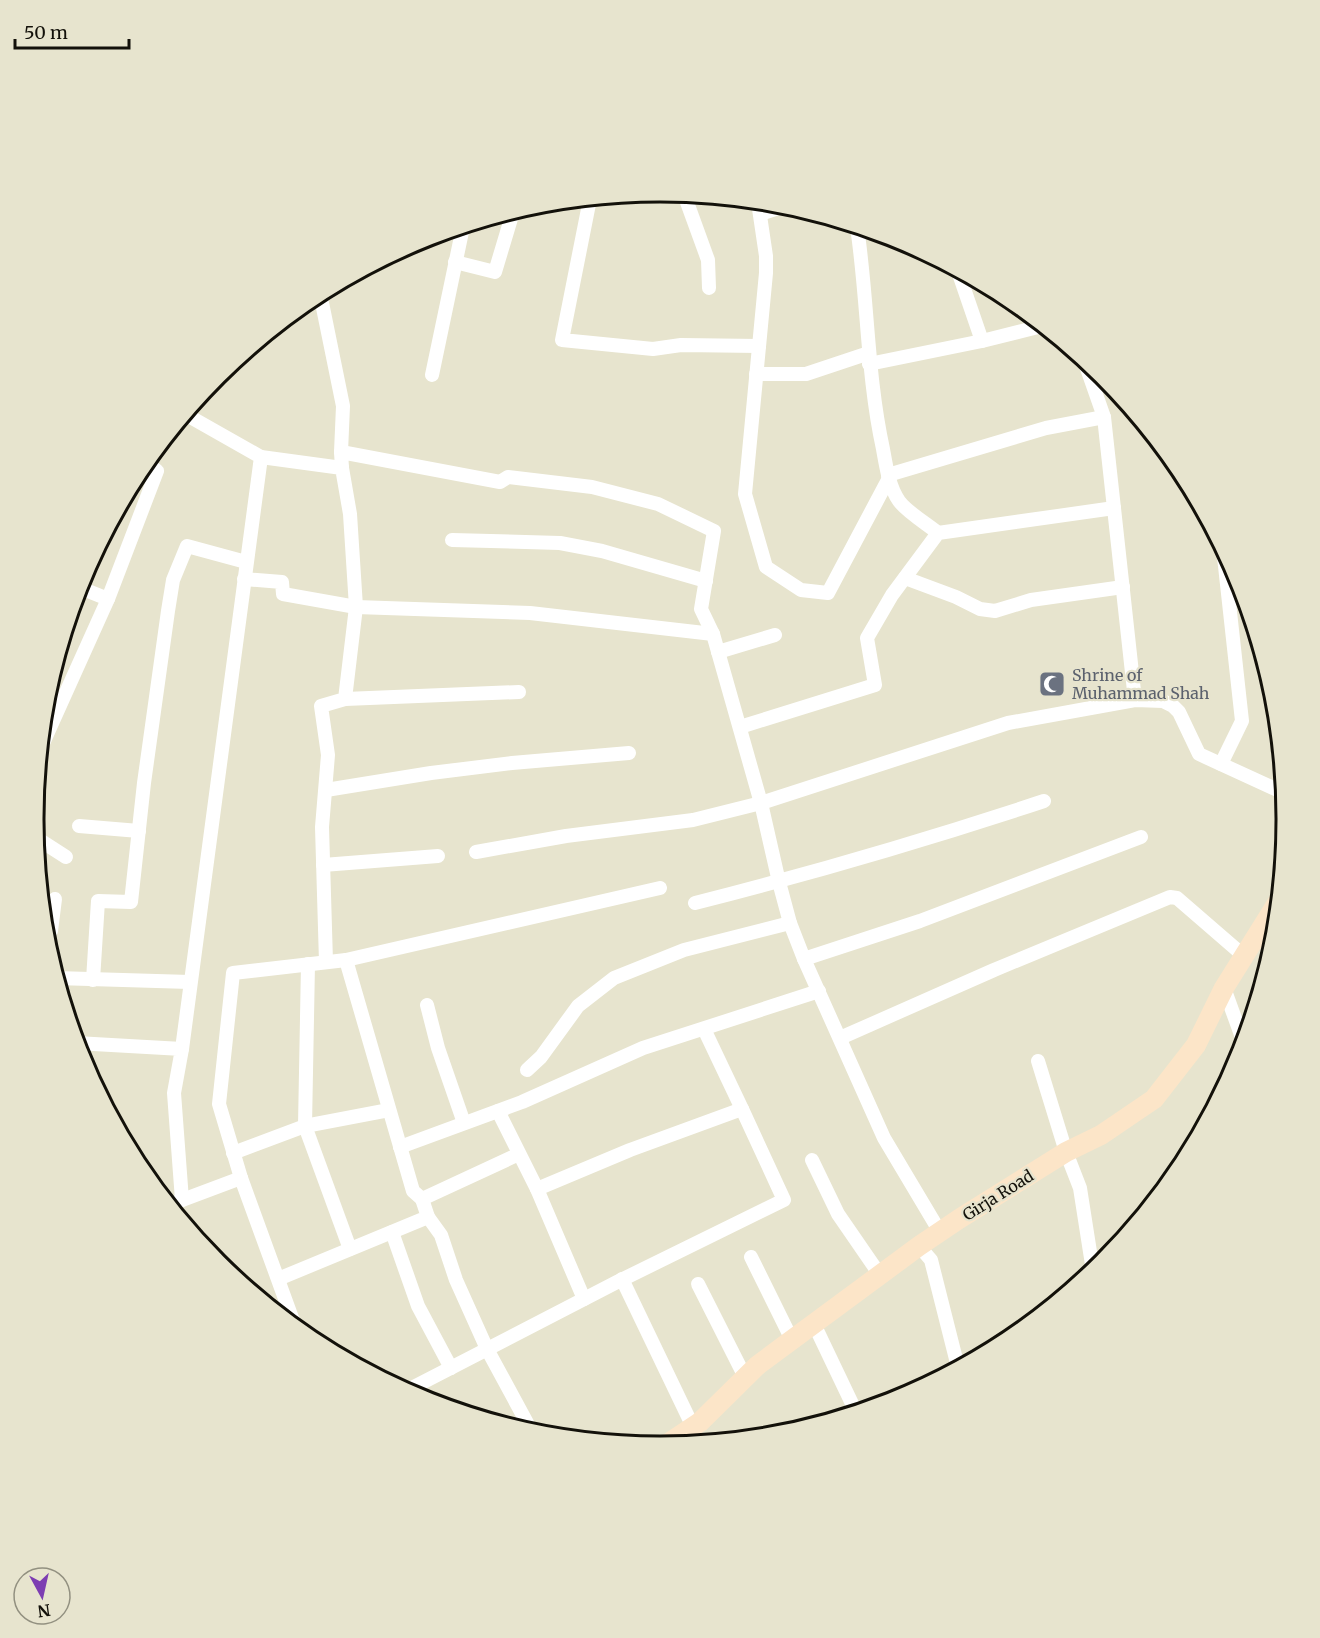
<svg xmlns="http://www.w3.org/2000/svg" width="1320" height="1638" font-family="Merriweather,serif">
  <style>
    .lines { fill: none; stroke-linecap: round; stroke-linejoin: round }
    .street { stroke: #fff; stroke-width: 14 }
    .secondary { stroke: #fce5c8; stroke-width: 20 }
    .labels { text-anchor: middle; stroke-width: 4.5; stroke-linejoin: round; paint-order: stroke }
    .worship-label { font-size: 16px; fill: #5b616d; stroke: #e7e4ce; text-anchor: start }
    .street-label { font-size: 16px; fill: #13110a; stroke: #e7e4ce }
    .rim { fill: none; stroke: #13110a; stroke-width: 3 }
  </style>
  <rect width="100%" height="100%" fill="#e7e4ce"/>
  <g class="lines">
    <g class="street">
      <polyline points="684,194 708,260 709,288"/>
      <polyline points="590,199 562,340 653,349 681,345 759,346"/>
      <polyline points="758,202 766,256 766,273 745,494 766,567 801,590 828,593 889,478"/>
      <polyline points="760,214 787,205"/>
      <path d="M857 227C868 301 867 376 883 449 886 466 889 487 899 501 907 512 927 524 938 533"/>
      <polyline points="455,262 495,272 513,212"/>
      <polyline points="958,271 982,341"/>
      <polyline points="320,293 343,406 341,452"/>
      <polyline points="1084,360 1104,417 1135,700"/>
      <polyline points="869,364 982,341 1042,326"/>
      <polyline points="756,374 806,374 869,353"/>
      <polyline points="432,375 463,227"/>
      <polyline points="261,457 342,468 350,514 356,607 345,699 321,706 328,755 322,827 326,962"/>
      <polyline points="342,468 341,452 500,482 508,477 592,487 658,504 714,531 701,609 713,634"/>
      <polyline points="888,475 1046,428 1104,417"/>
      <polyline points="452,540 560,543 602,551 706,581"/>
      <polyline points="905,578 956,597 980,609 995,611 1031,600 1123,587"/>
      <polyline points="244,579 282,582 283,594 356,607 530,613 713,634 761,803 779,882 790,923 804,959 884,1138 940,1232"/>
      <polyline points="78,587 108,599 157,471 146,462"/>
      <polyline points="718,652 775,635"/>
      <polyline points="345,699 519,692"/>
      <polyline points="740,727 875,685 867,638 892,595 938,533 1114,508"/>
      <polyline points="40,750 108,599"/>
      <polyline points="1221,764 1242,721 1223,548"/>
      <polyline points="326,790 431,773 512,763 629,753"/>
      <polyline points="79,826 139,831"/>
      <polyline points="35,837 66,857"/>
      <polyline points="476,852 566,836 693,820 761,803 1008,723 1135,700 1163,701 1173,706 1179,712 1199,754 1284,793"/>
      <polyline points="323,865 438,856"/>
      <path d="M695 903C813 873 929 839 1044 801"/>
      <polyline points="44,933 49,933 51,931 55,899"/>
      <polyline points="804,959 920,921 1141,837"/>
      <polyline points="346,960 660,888"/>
      <polyline points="308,964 305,1126 350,1249"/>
      <polyline points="56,978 190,982"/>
      <polyline points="93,980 98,901 131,902 144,783 168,611 173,580 187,546 246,562"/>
      <polyline points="1224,988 1244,1043"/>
      <polyline points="427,1005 438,1048 464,1123"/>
      <polyline points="704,1029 742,1109"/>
      <polyline points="840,1038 994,970 1170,897 1177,898 1244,956"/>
      <polyline points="76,1043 182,1049 174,1093 182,1200"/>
      <polyline points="182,1049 261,457 185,414"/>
      <polyline points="1038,1061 1066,1152 1080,1188 1093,1271"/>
      <polyline points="527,1070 541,1057 578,1006 614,978 684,950 790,923"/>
      <polyline points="498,1111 537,1189 584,1299"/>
      <polyline points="400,1147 522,1102 643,1048 819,991"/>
      <polyline points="233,1153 305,1126 389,1110"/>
      <polyline points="812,1160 838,1214 880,1275"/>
      <polyline points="422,1199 519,1154"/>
      <polyline points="169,1205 241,1178"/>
      <polyline points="428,1217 441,1235 456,1280 487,1349 532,1432"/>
      <polyline points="392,1232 418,1306 451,1368"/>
      <polyline points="919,1246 931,1260 958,1367"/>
      <polyline points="751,1257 792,1340"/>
      <polyline points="278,1279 428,1217 422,1199 413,1191 346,960 233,973 219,1104 241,1178 292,1318 299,1330"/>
      <polyline points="622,1279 693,1427"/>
      <polyline points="698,1284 745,1377"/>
      <polyline points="814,1324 856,1412"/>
      <polyline points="406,1391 617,1282 784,1200 742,1109 630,1150 537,1189"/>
    </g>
    <polyline class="secondary" points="664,1446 700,1422 758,1365 919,1246 959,1219 1066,1152 1101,1135 1154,1099 1196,1045 1224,988 1279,900"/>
  </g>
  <defs>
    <symbol id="mosque-square" viewBox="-11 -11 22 22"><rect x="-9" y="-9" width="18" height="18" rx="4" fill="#6b7280" stroke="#e7e4ce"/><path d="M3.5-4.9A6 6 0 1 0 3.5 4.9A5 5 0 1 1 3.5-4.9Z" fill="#fff"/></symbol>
  </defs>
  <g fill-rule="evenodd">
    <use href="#mosque-square" x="1037" y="669" width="30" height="30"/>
  </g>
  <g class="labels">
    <g class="worship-label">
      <text x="1072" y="681">Shrine of<tspan x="1072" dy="18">Muhammad Shah</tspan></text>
    </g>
    <g class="street-label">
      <text transform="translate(998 1195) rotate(-32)" y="6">Girja Road</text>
    </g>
  </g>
  <path d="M0 0H1320V1638H0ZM660 202H660A616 616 0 0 1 1276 818V820A616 616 0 0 1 660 1436H660A616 616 0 0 1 44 820V818A616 616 0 0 1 660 202Z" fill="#e7e4ce" fill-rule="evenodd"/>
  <path class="rim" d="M660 202H660A616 616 0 0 1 1276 818V820A616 616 0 0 1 660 1436H660A616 616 0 0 1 44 820V818A616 616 0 0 1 660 202Z"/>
  <g transform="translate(42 1596) rotate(172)"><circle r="28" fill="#e7e4ce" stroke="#929080" stroke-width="1.5"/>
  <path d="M0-4.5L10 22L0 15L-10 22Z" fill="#7d3db2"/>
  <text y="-9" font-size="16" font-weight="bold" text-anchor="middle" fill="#13110a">N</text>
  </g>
  <path d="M15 39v9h114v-9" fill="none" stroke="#13110a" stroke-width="3"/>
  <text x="24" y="39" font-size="18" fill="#13110a" stroke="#e7e4ce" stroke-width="4.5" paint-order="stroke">50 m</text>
</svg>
